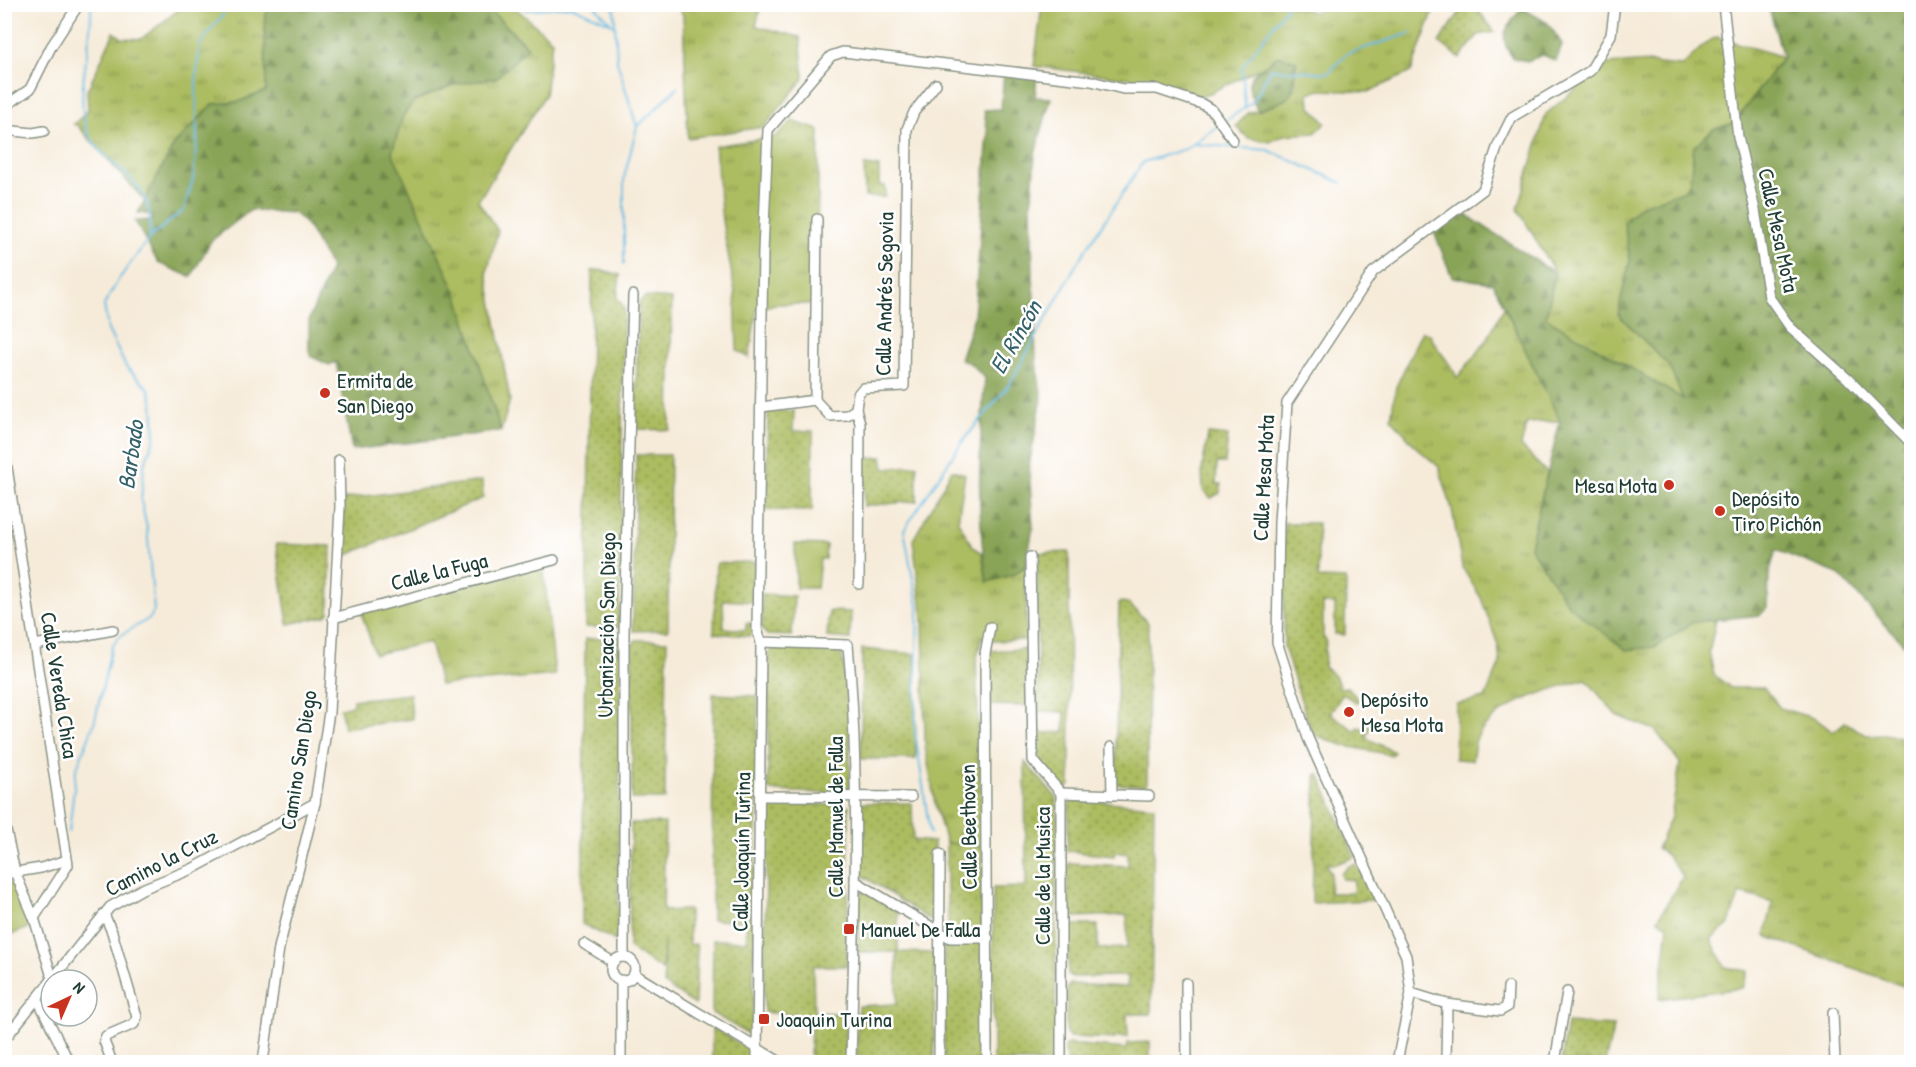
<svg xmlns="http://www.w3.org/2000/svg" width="1916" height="1067" font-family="'Patrick Hand',sans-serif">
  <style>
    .grass { fill: url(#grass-tufts); stroke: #667c4a; stroke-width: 1.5 }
    .forest { fill: url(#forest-firs); stroke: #547045; stroke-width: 1.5 }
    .park { fill: url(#park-dots); stroke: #667c4a; stroke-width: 1.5 }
    .pitch { fill: #acbc60; stroke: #667c4a; stroke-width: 1.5 }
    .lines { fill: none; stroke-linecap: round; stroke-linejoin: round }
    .stream { stroke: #66bae2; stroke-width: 2 }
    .minor-casing { stroke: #8a9486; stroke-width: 12 }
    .minor { stroke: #fff; stroke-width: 9 }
    .poi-dot { fill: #c8321e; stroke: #fff; stroke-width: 2 }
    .labels { text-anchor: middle; stroke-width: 5; stroke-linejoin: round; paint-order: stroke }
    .street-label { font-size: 22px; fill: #1f3d34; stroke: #fff }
    .poi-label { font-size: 22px; fill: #1f3d34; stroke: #fff; text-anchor: start }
    .water-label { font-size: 24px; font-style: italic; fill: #346268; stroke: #fff }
  </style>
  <defs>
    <pattern id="grass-tufts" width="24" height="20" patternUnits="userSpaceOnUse" patternTransform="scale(1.5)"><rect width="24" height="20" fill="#acbc60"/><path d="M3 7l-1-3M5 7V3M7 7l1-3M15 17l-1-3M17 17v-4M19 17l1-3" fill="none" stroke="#8b9a50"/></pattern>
    <pattern id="forest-firs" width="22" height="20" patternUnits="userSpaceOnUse" patternTransform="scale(1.5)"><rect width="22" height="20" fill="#89a456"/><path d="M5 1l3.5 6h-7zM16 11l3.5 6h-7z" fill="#6f8748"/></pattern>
    <pattern id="park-dots" width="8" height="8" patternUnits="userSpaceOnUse" patternTransform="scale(1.5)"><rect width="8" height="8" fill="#acbc60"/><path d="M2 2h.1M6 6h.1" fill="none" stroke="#8b9a50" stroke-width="1.8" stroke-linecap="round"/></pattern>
  </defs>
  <rect width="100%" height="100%" fill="#fff"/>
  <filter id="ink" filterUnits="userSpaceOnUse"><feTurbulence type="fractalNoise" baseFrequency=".0167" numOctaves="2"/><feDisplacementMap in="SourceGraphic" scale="12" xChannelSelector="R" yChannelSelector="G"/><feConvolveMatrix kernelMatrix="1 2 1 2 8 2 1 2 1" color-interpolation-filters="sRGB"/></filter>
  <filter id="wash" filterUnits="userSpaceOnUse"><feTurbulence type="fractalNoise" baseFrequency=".008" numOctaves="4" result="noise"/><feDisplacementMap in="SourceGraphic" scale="24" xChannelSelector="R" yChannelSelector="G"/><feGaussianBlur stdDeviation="1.35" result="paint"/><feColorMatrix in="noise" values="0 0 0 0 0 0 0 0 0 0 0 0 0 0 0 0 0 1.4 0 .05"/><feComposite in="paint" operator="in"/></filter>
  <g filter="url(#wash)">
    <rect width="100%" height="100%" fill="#f6ebd9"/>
    <g class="grass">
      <polygon points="1285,4 1314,12 1335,5 1414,4 1433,12 1411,72 1368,92 1321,90 1309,93 1310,106 1326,123 1315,133 1284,135 1270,142 1248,138 1236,126 1249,112 1258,111 1295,88 1296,61 1278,56 1264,66 1202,97 1165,83 1034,66 1042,5"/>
      <polygon points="185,5 270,5 265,18 266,91 238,102 213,104 174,145 145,201 76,124 73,125 88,111 87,91 114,32 122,38 141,39"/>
      <polygon points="485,5 512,5 552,40 545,95 478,201 498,231 487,272 510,400 501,431 458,297 392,152 403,116 414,101 457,84 496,78 528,47"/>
      <polygon points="677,5 761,5 756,26 800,37 804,78 764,127 688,138 683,15"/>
      <polygon points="1717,37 1783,57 1734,123 1694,146 1690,182 1685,190 1640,206 1624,222 1630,260 1618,314 1669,366 1684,400 1546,318 1555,273 1518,209 1546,114 1606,64 1639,62 1682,66 1707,42"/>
      <polygon points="792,121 819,130 816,304 775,304 757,309 749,358 737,350 735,292 722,221 715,146 775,137"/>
      <path d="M1504 307 1560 421 1527 423 1521 446 1547 473 1530 547 1655 647 1693 622 1716 620 1709 652 1714 675 1731 688H1764L1780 708 1816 719 1833 732 1845 722 1866 735 1884 734 1911 739V989L1765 936 1773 902 1740 893 1728 925 1711 939 1725 967 1748 971 1742 988 1659 999 1668 925 1658 919 1683 877 1668 856 1657 849 1671 817 1680 763 1655 730 1616 715 1586 679C1547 691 1500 701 1477 737 1474 743 1474 753 1472 760L1455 759 1456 704 1485 698 1500 663 1498 645 1481 598 1462 567 1452 509 1439 467 1417 448 1391 418 1396 387 1422 331 1430 334C1436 351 1451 361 1457 378L1485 343Z"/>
      <polygon points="952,470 965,474 958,521 973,547 982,553 987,582 1012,575 1026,566 1026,640 996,641 982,637 976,661 983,847 946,843 935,804 925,746 923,619 913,540"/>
      <polygon points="543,565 555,675 440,685 430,642 375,654 361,612"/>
    </g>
    <g class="forest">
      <polygon points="270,4 485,5 528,48 496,78 457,84 414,101 403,116 392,152 458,297 501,431 352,450 336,362 329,365 312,357 309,352 309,319 331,268 307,225 294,213 251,210 211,241 191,277 158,263 135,221 153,220 152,215 138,213 174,145 213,104 238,102 266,91 265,18"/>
      <polygon points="1768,5 1911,5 1911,652 1838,574 1776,550 1769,574 1768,607 1760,615 1693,622 1655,647 1626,650 1569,606 1530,547 1560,421 1493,283 1452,277 1434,232 1462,212 1555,273 1546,318 1683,399 1669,366 1618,314 1630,260 1624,222 1640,206 1685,190 1690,182 1694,147 1713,129 1734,123 1783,57"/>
      <path d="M1522 8 1548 23 1562 44 1556 61 1543 55 1527 61 1513 58C1496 36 1507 27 1522 8Z"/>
      <path d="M1278 56 1297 61C1289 101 1299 95 1258 111 1240 76 1250 77 1278 56Z"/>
      <path d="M1004 72 1037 75 1035 97 1051 98 1035 154 1031 209 1036 362 1042 398 1029 466 1033 527 1026 566 1012 575 987 582C976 514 979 446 985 378L970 363 960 359 974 317 988 133 984 110 1001 109Z"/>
    </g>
    <g class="park">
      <polygon points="1465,5 1474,5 1495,32 1478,35 1460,58 1439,42"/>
      <polygon points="864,166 879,167 879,185 885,186 885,197 865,197"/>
      <polygon points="599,270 620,275 617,298 624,307 619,627 586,627 592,271"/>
      <polygon points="645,297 672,299 670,430 635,429 639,302"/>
      <polygon points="768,411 794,411 793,431 813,431 812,511 766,510"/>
      <polygon points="1208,434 1228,436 1225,463 1217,463 1216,484 1221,484 1220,493 1211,498 1203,490 1202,470"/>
      <polygon points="636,455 670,455 668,630 633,631"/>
      <polygon points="882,457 884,469 917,465 917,501 864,506 864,458"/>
      <polygon points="482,481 483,498 342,557 343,499"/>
      <polygon points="1284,523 1318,523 1318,578 1346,579 1345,635 1335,634 1335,604 1323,604 1323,637 1326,640 1324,667 1335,676 1340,688 1347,687 1359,700 1356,702 1343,694 1330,713 1355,731 1358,727 1362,729 1366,723 1372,726 1365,737 1394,752 1392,755 1345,746 1312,734 1284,647"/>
      <polygon points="276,544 331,546 329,613 326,616 288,624"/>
      <polygon points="1069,552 1070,785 1065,789 1039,759 1039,733 1064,732 1065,712 1038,711 1037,553"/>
      <polygon points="755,562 752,602 723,600 724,628 746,630 746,623 752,623 753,632 749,636 714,633 716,563"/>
      <polygon points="762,594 794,596 792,636 767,635 762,629"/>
      <polygon points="1119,602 1128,603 1148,623 1147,786 1115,784"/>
      <polygon points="829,611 851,612 850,639 827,637"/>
      <polygon points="621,637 618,942 582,924 585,639"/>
      <polygon points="636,640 667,641 665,799 632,799 632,645"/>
      <polygon points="773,647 841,649 850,704 850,787 841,794 774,791 768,788 768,654"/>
      <polygon points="862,649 915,654 916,759 861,759"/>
      <polygon points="1026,649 1029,706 986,705 988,651"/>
      <polygon points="410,694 412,719 344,728 340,708 353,705 353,700"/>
      <polygon points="713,694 758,696 753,1001 752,1033 750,1035 712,1013 713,940 747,941 746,921 712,920"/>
      <polygon points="1025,762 1057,798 1055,1062 993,1062 993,888 1026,887"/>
      <polygon points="1319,774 1355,857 1336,864 1326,864 1331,873 1329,893 1353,893 1354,880 1343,879 1341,874 1349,866 1357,864 1375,900 1312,903 1316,775"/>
      <polygon points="1072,799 1154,806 1151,1014 1127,1014 1128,1037 1115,1037 1115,1039 1069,1037 1066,1033 1067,989 1070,984 1127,987 1128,976 1072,977 1068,974 1069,925 1098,925 1098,949 1127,948 1127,915 1074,917 1069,913 1067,866 1070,863 1128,866 1128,854 1115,852 1114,856 1067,851 1069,805"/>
      <polygon points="773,802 849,806 847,966 813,966 814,1012 847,1014 846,1062 810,1062 811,1017 764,1012 767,811 768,804"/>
      <polygon points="862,803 912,803 913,840 934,842 933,922 862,875 860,807"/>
      <polygon points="631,823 665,823 663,911 689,910 689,945 696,944 697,951 695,1005 664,984 664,941 662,970 629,948"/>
      <polygon points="946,843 983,847 982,930 979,931 948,930"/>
      <polygon points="862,892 867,892 898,913 898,952 935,953 934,1062 856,1062 858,1006 897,1004 897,952 858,952 859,897"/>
      <polygon points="956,940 983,943 983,1062 944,1062 944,951 945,945"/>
      <polygon points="1567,1023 1614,1026 1605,1062 1561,1062"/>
      <polygon points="712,1027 749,1049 752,1053 752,1062 712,1062"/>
      <polygon points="1150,1042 1150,1059 1154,1062 1066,1062 1065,1046 1068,1044 1127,1049 1128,1043"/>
    </g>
    <g class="pitch">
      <polygon points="795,544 826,545 825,559 820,559 817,588 796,588"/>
      <polygon points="12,882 31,927 10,935 5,921 4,885"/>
    </g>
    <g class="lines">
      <g class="stream">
        <path d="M91 4C93 44 76 86 85 124 93 160 140 172 148 208 151 216 150 227 150 236"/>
        <polyline points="593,4 610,22"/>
        <polyline points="614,4 617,61 637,127 624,178 624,264"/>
        <polyline points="526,10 571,6 615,25"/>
        <polyline points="1245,106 1242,67 1289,4"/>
        <polyline points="1223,123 1253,102 1271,69 1328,73 1346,54 1411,33"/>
        <polyline points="638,126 677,88"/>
        <polyline points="1193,144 1268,150 1342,183"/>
        <polyline points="69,832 76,770 94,724 112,646 121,635 150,618 154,611 147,528 141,501 144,465 155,436 153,404 149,389 126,367 108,330 104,305 119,279 150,237 184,210 193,179 197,143 196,81 200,44 231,4"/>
        <polyline points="930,834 915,731 918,606 904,530 962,442 1009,385 1076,265 1143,162 1185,149 1218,126"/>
      </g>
    </g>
  </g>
  <g filter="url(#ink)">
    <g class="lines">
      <defs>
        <g id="minor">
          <polyline points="1723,4 1738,137 1755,210 1769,297 1790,327 1848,379 1912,444"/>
          <polyline points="4,107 30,89 51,47 79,4"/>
          <polyline points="4,130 33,133 44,131"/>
          <polyline points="815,400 817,219"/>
          <polyline points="761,407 815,400 830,416 847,415 856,409 858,394 863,388 904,386 907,129 914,112 936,84"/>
          <polyline points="856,409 860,423 859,584"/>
          <polyline points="4,448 68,865 34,918"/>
          <polyline points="1030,557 1033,760 1061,793 1061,1062"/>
          <polyline points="333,618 554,560"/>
          <path d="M761 642 848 645C861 783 854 923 851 1062"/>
          <polyline points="35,645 113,630"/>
          <polyline points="1111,747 1112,795"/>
          <polyline points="1061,793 1149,796"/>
          <polyline points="762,796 911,797"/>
          <polyline points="4,821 15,872 34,918 52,977"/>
          <polyline points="4,874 41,868 67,860"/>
          <polyline points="855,881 950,938 988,938"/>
          <polyline points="104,914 112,932 137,1017 134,1024 106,1036 104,1041 112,1062"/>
          <polyline points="584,944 613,962"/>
          <polyline points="624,957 624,633 633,295"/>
          <circle cx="623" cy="969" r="12"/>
          <polyline points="634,974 780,1062"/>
          <polyline points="1186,983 1187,1062"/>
          <polyline points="1411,993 1447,1004 1500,1011 1507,1007 1508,987"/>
          <polyline points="37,998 69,1062"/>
          <polyline points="1833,1013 1835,1062"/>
          <polyline points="4,1040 110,907 142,889 192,869 315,803"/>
          <polyline points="4,1061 5,1062"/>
          <polyline points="263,1062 279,948 315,803 329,712 340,507 339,460"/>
          <polyline points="621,1062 621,980"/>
          <polyline points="757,1062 761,642 757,629 763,252 768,130 831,56 843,52 1091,81 1123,89 1157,89 1202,104 1212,110 1233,140"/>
          <polyline points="939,1062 940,854"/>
          <polyline points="987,1062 985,654 990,627"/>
          <polyline points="1397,1062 1411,993 1406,956 1308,738 1277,642 1279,522 1287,403 1373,272 1483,190 1498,145 1512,117 1590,71 1611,35 1615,4"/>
          <polyline points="1446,1062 1447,1004"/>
          <polyline points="1555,1062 1567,992"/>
        </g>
      </defs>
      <use href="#minor" class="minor-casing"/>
      <use href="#minor" class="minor"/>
    </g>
  </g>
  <g class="poi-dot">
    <circle cx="325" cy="393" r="6"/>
    <circle cx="1669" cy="485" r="6"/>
    <circle cx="1720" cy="511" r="6"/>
    <circle cx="1349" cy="712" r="6"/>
    <rect x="843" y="923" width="12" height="12" rx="3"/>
    <rect x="758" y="1013" width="12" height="12" rx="3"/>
  </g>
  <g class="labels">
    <g class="street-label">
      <text transform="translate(1779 230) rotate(78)" y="8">Calle Mesa Mota</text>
      <text transform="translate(884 294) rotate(-89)" y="8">Calle Andrés Segovia</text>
      <text transform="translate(1263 478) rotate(-87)" y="8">Calle Mesa Mota</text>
      <text transform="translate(439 571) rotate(-14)" y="8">Calle la Fuga</text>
      <text transform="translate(606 625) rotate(-89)" y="8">Urbanización San Diego</text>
      <text transform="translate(60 685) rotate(81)" y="8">Calle Vereda Chica</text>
      <text transform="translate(298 760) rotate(-81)" y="8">Camino San Diego</text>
      <text transform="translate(835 817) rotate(-90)" y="8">Calle Manuel de Falla</text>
      <text transform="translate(968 827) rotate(-91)" y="8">Calle Beethoven</text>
      <text transform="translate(741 852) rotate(-89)" y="8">Calle Joaquín Turina</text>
      <text transform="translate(161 862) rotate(-27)" y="8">Camino la Cruz</text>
      <text transform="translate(1042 876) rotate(-90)" y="8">Calle de la Musica</text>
    </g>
    <g class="poi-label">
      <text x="337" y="388">Ermita de<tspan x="337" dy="25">San Diego</tspan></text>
      <text x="1657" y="493" text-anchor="end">Mesa Mota</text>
      <text x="1732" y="506">Depósito<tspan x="1732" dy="25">Tiro Pichón</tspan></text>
      <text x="1361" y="707">Depósito<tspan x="1361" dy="25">Mesa Mota</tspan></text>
      <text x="861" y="937">Manuel De Falla</text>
      <text x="776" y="1027">Joaquin Turina</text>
    </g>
    <g class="water-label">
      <text transform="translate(1016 337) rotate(-60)" y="8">El Rincón</text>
      <text transform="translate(131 455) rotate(-82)" y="8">Barbado</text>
    </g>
  </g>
  <rect width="1916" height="1067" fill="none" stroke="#fff" stroke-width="24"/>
  <g transform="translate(69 998) rotate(44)"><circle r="28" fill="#ffffff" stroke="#a5b1ae" stroke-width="1.5"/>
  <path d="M0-4.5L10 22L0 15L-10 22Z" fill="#c8321e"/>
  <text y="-9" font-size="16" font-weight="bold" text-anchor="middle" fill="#1f3d34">N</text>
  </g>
</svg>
